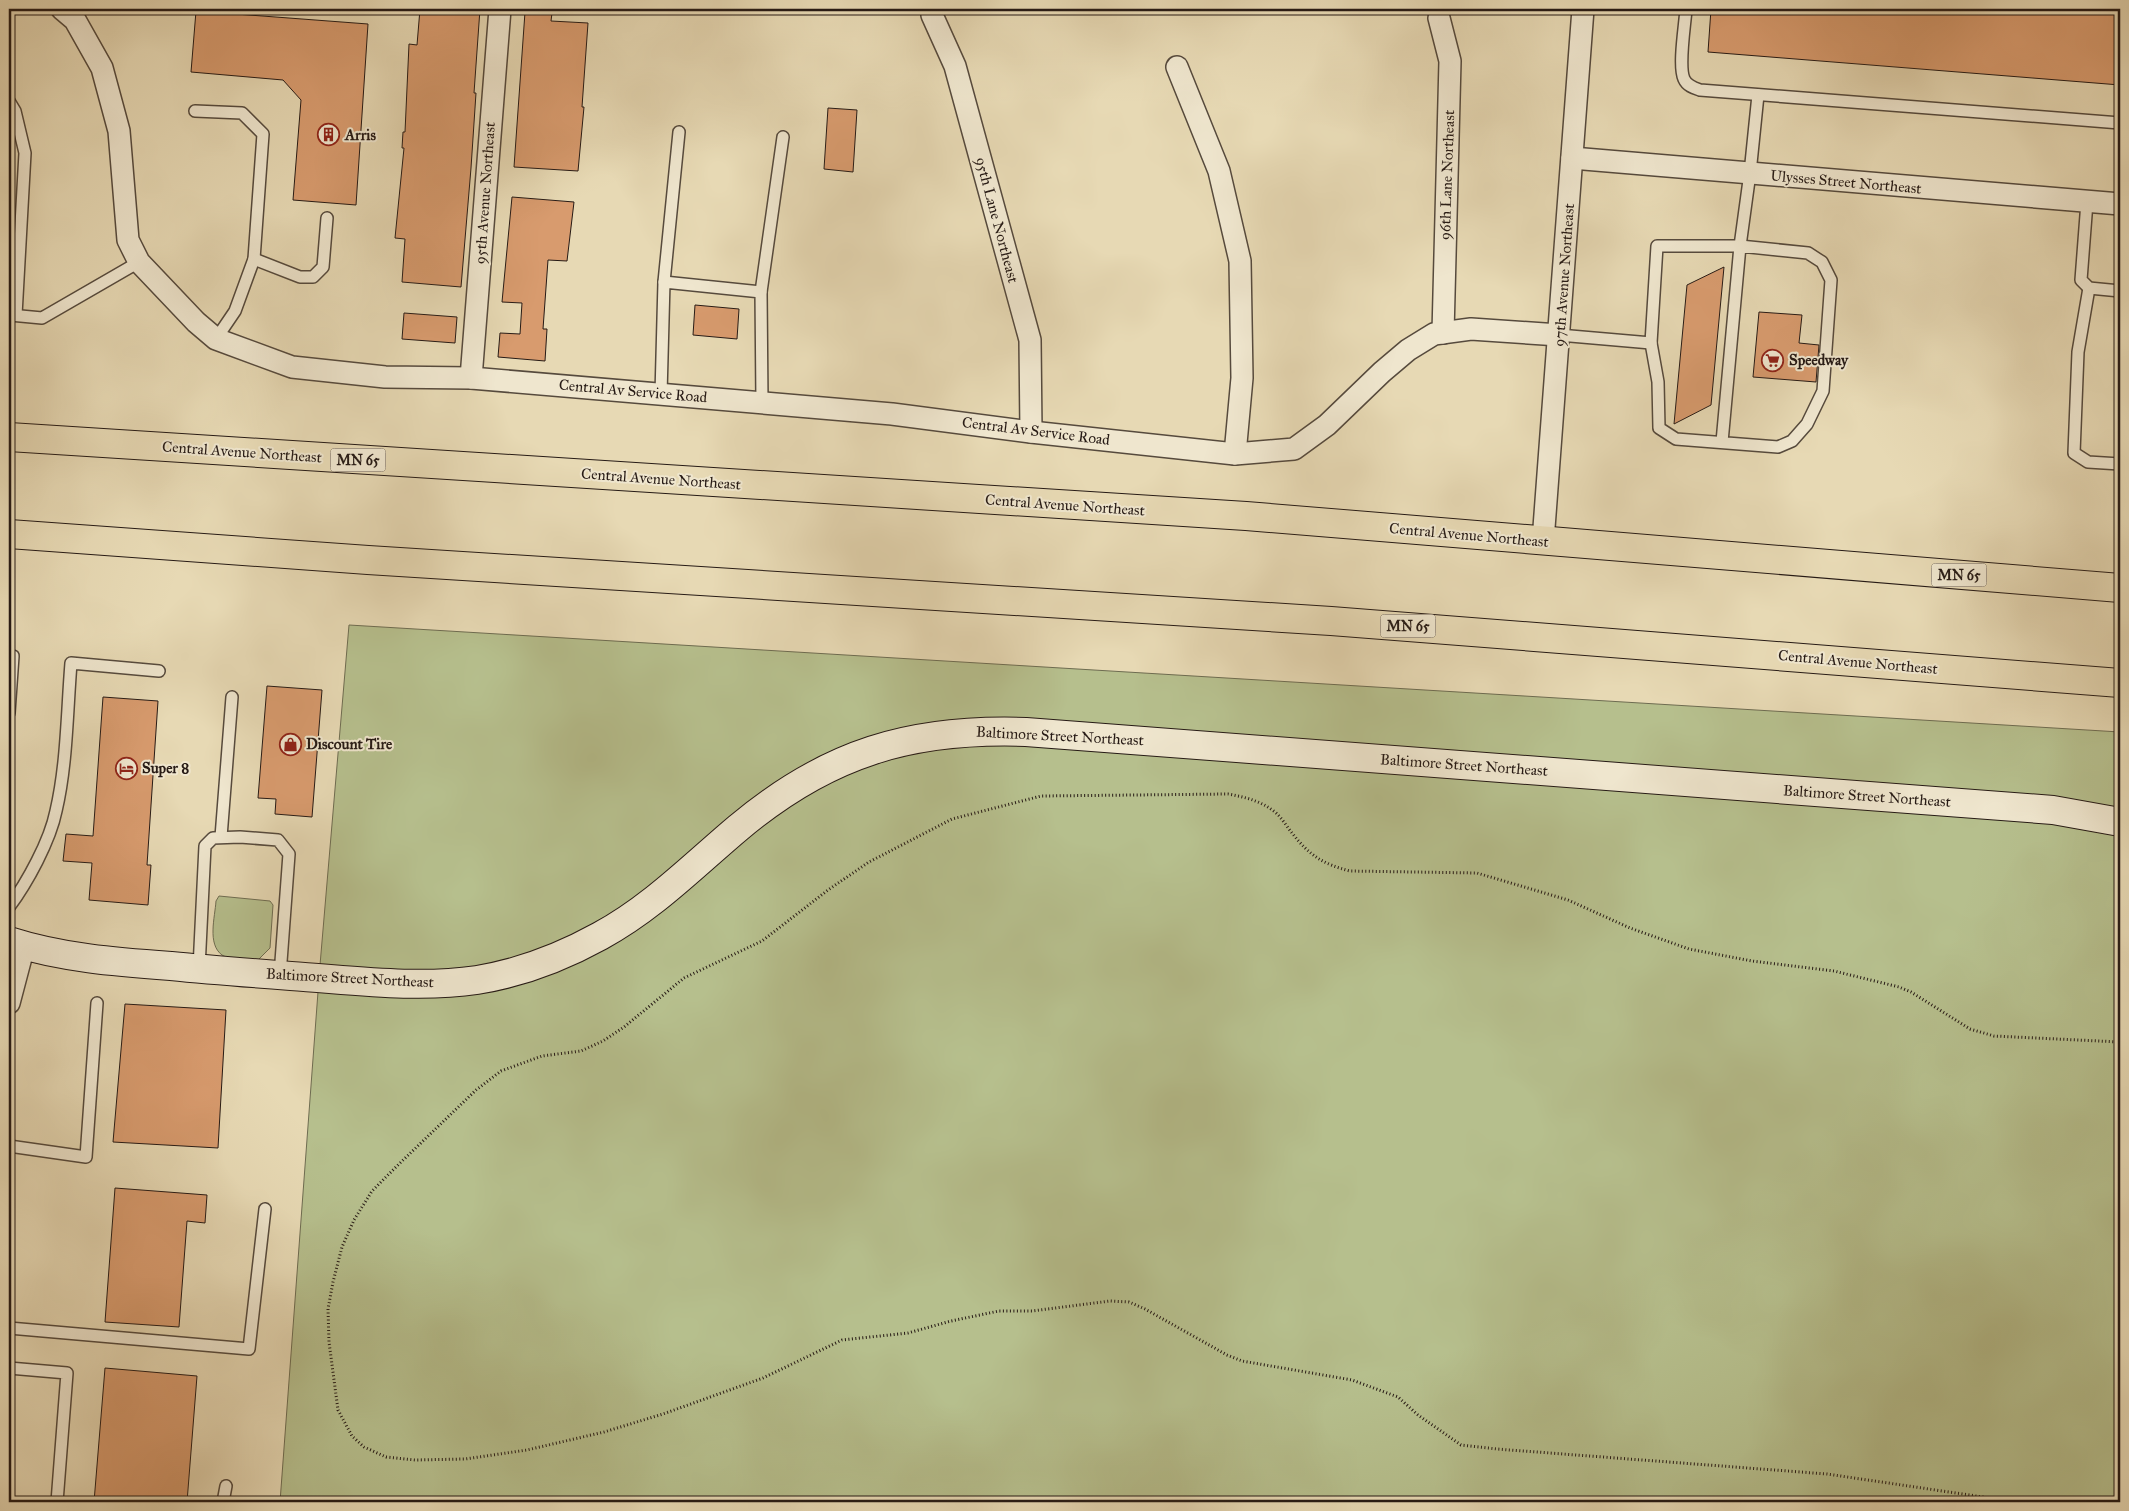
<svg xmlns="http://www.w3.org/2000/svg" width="2129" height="1511" font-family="'IM FELL Great Primer',serif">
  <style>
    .green { fill: #b6bf8d; stroke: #6e6c51 }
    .building { fill: #d89b6e; stroke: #261a15 }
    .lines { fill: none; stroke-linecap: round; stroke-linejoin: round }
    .lane-casing { stroke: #564a3d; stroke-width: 14 }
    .street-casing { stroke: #564a3d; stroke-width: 24 }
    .secondary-casing { stroke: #261a15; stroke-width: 30 }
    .highway-casing { stroke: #261a15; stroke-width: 30 }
    .path { stroke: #261a15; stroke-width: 3; stroke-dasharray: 1 2.5; stroke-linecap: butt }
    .lane { stroke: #efe6ce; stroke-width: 11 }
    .street { stroke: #efe6ce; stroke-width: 21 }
    .secondary { stroke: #efe6ce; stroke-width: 28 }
    .highway { stroke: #e7d9b4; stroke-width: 28 }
    .labels { text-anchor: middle; stroke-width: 4; stroke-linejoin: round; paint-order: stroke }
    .shield { fill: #efe6ce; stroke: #62574c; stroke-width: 1 }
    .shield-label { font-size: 14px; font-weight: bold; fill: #261a15 }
    .poi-label { font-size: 15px; font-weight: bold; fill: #261a15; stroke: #efe6ce; text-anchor: start }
    .street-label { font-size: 15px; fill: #261a15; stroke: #efe6ce }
  </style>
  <rect width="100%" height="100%" fill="#e7d9b4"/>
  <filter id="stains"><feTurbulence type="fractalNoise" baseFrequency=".004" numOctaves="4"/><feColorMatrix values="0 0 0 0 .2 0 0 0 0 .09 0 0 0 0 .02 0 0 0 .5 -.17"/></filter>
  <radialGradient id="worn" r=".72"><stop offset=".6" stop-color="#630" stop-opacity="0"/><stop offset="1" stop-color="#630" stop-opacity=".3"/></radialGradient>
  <g class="green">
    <polygon points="349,625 2120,732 2120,1502 280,1502 320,965"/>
    <path d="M219 896 270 901 273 905 270 948 258 960C248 959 231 961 222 955 207 944 215 917 216 901Z"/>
  </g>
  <g class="building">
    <polygon points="420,9 480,9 474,93 476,93 471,168 461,287 402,282 405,239 395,238 404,148 402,148 403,132 405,132 409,44 417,45"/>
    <polygon points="1711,9 2120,9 2120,85 1708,52"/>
    <polygon points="196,11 368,24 356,205 293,200 301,100 283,80 191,72"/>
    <polygon points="525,12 552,13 551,21 588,23 582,107 584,107 578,171 514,167"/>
    <polygon points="828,108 857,110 853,172 824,169"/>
    <polygon points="512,197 574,202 567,261 548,260 543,329 547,329 545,361 498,357 500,333 520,334 522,303 502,302"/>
    <polygon points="1724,267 1711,405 1674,424 1687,285"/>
    <polygon points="695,305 739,309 737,339 693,335"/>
    <polygon points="1759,312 1802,315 1799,343 1819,345 1816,382 1753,377"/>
    <polygon points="404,313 457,317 455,343 402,339"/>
    <polygon points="267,686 322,690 312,817 275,814 276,799 258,798"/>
    <polygon points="103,697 158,701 147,865 151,865 148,905 89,900 92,863 63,861 66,834 93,836"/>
    <polygon points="125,1004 226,1010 218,1148 113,1142"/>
    <polygon points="115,1188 207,1195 205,1223 187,1221 179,1327 105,1322"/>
    <polygon points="105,1368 197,1376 187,1502 94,1502"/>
  </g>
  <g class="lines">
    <defs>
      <g id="lane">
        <path d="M1686 9C1685 25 1678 66 1684 79 1687 86 1694 88 1700 90L2120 123"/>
        <polyline points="9,101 15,111 25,153 16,315"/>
        <polyline points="195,111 242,113 263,134 254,259 235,311 216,339"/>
        <polyline points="2087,202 2081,280 2089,288 2120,291"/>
        <polyline points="254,259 300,277 313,277 323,267 327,218"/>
        <polyline points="664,282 679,132"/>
        <polyline points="2089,288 2078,352 2074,453 2088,462 2120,464"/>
        <polyline points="761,292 783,137"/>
        <polyline points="10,315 42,318 139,262"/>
        <polyline points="1559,335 1651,343 1657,246 1740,246 1750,173 1758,95"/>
        <polyline points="1651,343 1658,382 1659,428 1676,439 1778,447 1792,441 1807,424 1823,391 1831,280 1822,262 1808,253 1740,246 1722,442"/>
        <polyline points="661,394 664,282 761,292 762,402"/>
        <polyline points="9,655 13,656 9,713"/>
        <polyline points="221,837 232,697"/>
        <path d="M9 907C27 883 50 841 56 811 67 764 67 712 71 663L159 671"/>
        <polyline points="199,968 205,846 213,838 240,837 278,840 289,854 280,975"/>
        <polyline points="9,1146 86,1157 97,1003"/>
        <polyline points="9,1328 249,1349 265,1209"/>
        <polyline points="9,1368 67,1373 57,1502"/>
        <polyline points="223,1502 226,1486"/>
      </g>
      <g id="street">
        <polyline points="62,9 75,20 102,68 119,131 128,240 139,262 196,322 216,339 292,367 385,377 471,378 892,414 1031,432 1235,454 1294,449 1327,425 1382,372 1408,350 1434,334 1471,329 1559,335"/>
        <polyline points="932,15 955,66 1030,340 1031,432"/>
        <polyline points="1439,18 1450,61 1443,333"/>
        <polyline points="1177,67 1219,171 1240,261 1242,378 1235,454"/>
        <polyline points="1572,158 2120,204"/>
        <polyline points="471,378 500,9"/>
        <polyline points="1543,541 1583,9"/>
        <polyline points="9,1003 24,946"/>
      </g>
      <path id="secondary" d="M9 941C62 958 116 962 171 966 211 970 251 973 291 976 352 980 416 989 477 980 520 973 562 957 600 936 652 908 694 865 738 828 827 753 911 728 1026 732L2053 810 2120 822"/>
      <g id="highway">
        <polyline points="9,437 1246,516 2120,588"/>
        <polyline points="9,534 368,560 1331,621 2120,683"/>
      </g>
    </defs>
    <use href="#lane" class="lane-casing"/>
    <use href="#street" class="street-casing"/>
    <use href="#secondary" class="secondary-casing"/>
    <use href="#highway" class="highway-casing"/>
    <path class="path" d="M2000 1502 1983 1497 1827 1474 1497 1449 1461 1445 1418 1415 1398 1397 1352 1380 1242 1361 1227 1355 1145 1309 1129 1302 1110 1301 1032 1311H999L951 1321 908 1333 842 1340 763 1378 663 1414 604 1432 527 1450 465 1459 415 1460 386 1457 364 1447 352 1436 338 1410 329 1342 328 1309 333 1282 342 1247 354 1220 372 1191 399 1164 476 1090 501 1071 542 1056 581 1051 603 1041 624 1027 684 978 762 941 828 890 869 862 952 819 1041 796 1228 794C1245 797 1261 801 1275 812 1282 818 1287 827 1292 833 1310 856 1323 864 1350 871L1477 873 1568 900 1630 928 1689 949 1752 961 1834 971 1899 987 1911 992 1970 1029 1994 1036 2120 1042"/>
    <use href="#lane" class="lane"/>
    <use href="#street" class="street"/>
    <use href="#secondary" class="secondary"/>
    <use href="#highway" class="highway"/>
  </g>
  <defs>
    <symbol id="building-ring" viewBox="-11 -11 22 22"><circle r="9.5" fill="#efe6ce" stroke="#8f2418" stroke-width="1.5"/><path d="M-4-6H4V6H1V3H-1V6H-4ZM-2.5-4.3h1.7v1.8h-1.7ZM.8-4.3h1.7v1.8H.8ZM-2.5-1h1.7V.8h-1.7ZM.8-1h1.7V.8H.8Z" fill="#8f2418"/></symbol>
    <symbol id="supermarket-ring" viewBox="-11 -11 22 22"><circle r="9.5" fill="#efe6ce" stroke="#8f2418" stroke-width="1.5"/><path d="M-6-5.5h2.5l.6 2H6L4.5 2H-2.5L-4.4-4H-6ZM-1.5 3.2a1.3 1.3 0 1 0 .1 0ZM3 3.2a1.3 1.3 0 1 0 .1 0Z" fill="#8f2418"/></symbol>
    <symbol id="shop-ring" viewBox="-11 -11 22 22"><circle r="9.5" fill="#efe6ce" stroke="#8f2418" stroke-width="1.5"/><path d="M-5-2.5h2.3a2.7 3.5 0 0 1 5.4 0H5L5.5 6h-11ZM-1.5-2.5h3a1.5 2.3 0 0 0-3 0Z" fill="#8f2418"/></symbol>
    <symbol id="hotel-ring" viewBox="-11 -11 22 22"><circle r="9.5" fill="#efe6ce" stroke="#8f2418" stroke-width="1.5"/><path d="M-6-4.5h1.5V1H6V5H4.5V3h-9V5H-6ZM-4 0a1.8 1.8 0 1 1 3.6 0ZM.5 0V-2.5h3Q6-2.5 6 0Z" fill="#8f2418"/></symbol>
  </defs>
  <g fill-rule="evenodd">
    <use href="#building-ring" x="316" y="122" width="25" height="25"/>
    <use href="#supermarket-ring" x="1760" y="348" width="25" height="25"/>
    <use href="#shop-ring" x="278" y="732" width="25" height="25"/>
    <use href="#hotel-ring" x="114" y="756" width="25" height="25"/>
  </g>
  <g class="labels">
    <g class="shield">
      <rect x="330.5" y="448.5" width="55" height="23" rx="4"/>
      <rect x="1931.5" y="563.5" width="55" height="23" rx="4"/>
      <rect x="1380.5" y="614.5" width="55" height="23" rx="4"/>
    </g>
    <g class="shield-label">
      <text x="358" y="465">MN 65</text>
      <text x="1959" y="580">MN 65</text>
      <text x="1408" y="631">MN 65</text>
    </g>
    <g class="poi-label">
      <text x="345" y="140">Arris</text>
      <text x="1789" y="365">Speedway</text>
      <text x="306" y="749">Discount Tire</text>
      <text x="142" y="773">Super 8</text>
    </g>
    <g class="street-label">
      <text transform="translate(1447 175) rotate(-88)" y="5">96th Lane Northeast</text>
      <text transform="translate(1846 182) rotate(5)" y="5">Ulysses Street Northeast</text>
      <text transform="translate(485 193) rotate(-86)" y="5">95th Avenue Northeast</text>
      <text transform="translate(997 220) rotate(75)" y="5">95th Lane Northeast</text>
      <text transform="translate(1564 275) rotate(-86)" y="5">97th Avenue Northeast</text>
      <text transform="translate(633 391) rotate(5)" y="5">Central Av Service Road</text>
      <text transform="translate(1036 431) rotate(7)" y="5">Central Av Service Road</text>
      <text transform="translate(242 452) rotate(4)" y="5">Central Avenue Northeast</text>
      <text transform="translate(661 479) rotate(4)" y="5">Central Avenue Northeast</text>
      <text transform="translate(1065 505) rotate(4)" y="5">Central Avenue Northeast</text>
      <text transform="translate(1469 535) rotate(5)" y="5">Central Avenue Northeast</text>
      <text transform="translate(1858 662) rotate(5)" y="5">Central Avenue Northeast</text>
      <text transform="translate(1060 736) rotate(3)" y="5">Baltimore Street Northeast</text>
      <text transform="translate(1464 765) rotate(4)" y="5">Baltimore Street Northeast</text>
      <text transform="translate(1867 796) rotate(4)" y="5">Baltimore Street Northeast</text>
      <text transform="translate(350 978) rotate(3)" y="5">Baltimore Street Northeast</text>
    </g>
  </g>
  <rect width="2129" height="1511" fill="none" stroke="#e7d9b4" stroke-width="30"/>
  <rect x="10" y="10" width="2109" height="1491" fill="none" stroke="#261a15" stroke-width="2.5"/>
  <rect x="15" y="15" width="2099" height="1481" fill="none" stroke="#261a15"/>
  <rect width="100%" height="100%" filter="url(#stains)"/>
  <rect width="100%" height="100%" fill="url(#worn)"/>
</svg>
